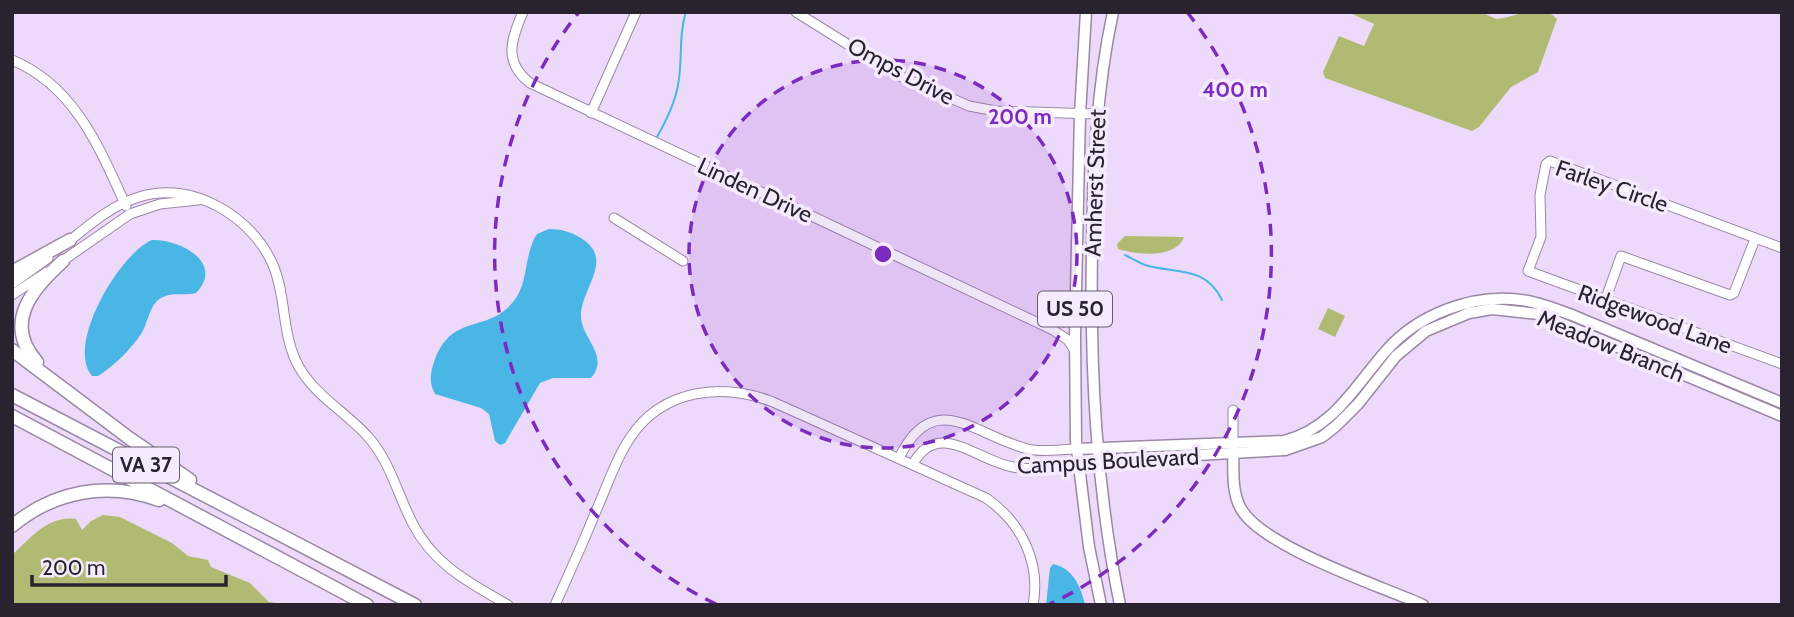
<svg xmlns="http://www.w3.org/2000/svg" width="1794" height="617" font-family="Cabin,sans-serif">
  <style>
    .green { fill: #b1ba72 }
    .water { fill: #4ab6e6 }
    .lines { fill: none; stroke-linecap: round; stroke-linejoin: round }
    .stream { stroke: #4ab6e6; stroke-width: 2 }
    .minor-casing { stroke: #9a88a6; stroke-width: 11 }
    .major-casing { stroke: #9a88a6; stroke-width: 13 }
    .highway-casing { stroke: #9a88a6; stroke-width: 15 }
    .minor { stroke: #fff; stroke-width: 9 }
    .major { stroke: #fff; stroke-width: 10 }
    .highway { stroke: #fff; stroke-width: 12 }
    .ring { fill: none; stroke: #7b2cbf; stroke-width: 3.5; stroke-dasharray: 12 9 }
    .labels { text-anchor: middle; stroke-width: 7; stroke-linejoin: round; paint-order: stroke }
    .shield { fill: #f6eafe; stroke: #675f6d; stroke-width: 2 }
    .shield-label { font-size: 21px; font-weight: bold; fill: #2a232f }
    .street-label { font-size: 23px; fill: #2a232f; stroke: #f6eafe }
    .centre { fill: #7b2cbf; stroke: #f6eafe; stroke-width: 3.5 }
    .ring-label { font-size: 21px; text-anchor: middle; font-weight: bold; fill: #7b2cbf; stroke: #f6eafe; stroke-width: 7; stroke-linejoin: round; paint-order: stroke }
  </style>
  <rect width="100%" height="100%" fill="#eddafb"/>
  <g class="green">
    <path d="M1348 12H1481L1496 19C1515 18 1541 2 1557 19L1538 72 1511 87 1479 127 1472 131 1325 78 1323 72 1339 36 1364 46 1374 24Z"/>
    <path d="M1125 236 1184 237C1176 259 1136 255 1118 249L1117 244Z"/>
    <polygon points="1328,308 1345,316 1335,337 1318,329"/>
    <path d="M103 515 120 517 172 543 188 556 208 560 211 567 250 583 269 602 292 605H12V555C31 538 48 515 76 519L82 530 91 521Z"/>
  </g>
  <g class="water">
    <path d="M549 229C561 229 571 232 581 238 616 260 580 288 581 317 582 339 610 356 591 378H553L540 383 505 443 500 445 495 441 489 414 481 408 435 394C429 383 430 374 434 362 451 312 487 334 513 302 528 284 524 260 534 239L537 234Z"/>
    <path d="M152 240C180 239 225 263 196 293 185 296 172 292 163 297 149 303 149 322 141 334 131 349 114 366 98 376H92C65 345 120 253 152 240Z"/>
    <path d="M1053 564C1073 568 1081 587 1085 605H1046L1050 568Z"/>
  </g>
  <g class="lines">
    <g class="stream">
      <path d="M657 137C666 121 675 103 678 85 683 61 678 36 686 12"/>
      <path d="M1125 255C1131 258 1138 262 1145 265 1175 274 1205 265 1222 300"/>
    </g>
    <defs>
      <g id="minor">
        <path d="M523 12C511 40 503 62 530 83L1053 330 1068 340 1075 351"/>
        <polyline points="796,12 895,74 969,106 996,111 1097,114"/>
        <path d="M12 60C75 86 100 149 126 206"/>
        <polyline points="591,113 636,12"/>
        <polyline points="614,218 683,261"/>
        <path d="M67 243C89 225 112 205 139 197 191 180 252 216 273 265 287 298 281 335 299 367 317 398 348 413 370 439 391 464 398 496 413 524 434 565 470 583 508 605"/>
        <polyline points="1782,248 1550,161 1546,164 1540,195 1541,237 1528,271 1782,364"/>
        <polyline points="58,264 130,214 160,204 198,200"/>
        <polyline points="12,284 48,258"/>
        <polyline points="12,295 47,272"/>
        <polyline points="1605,301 1621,256 1730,295 1734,293 1755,239"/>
        <polyline points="1233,410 1233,443"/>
        <path d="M899 458C934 386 975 436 1028 449 1043 453 1061 449 1076 449"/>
        <path d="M913 464C938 418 977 461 1013 467 1034 471 1056 467 1078 466"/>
        <path d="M555 605C569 574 583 543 596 511 607 487 615 460 630 438 662 389 722 382 773 402L986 498C1021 522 1041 562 1033 605"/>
      </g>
      <g id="major">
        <polyline points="1086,12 1080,114 1075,335 1076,441 1089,547 1101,605"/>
        <path d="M1113 12C1096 91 1093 170 1092 250 1090 370 1096 487 1120 605"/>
        <path d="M1076 449 1284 441C1334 428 1354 387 1386 351 1417 315 1473 293 1521 300 1538 302 1555 309 1572 315L1782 403"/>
        <path d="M1233 449C1234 468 1231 489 1240 507 1259 546 1381 586 1423 605"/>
        <polyline points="1078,466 1127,459 1285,450 1322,437 1336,426 1358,404 1396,356 1426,331 1469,313 1492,309 1539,314 1782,416"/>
      </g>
      <g id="highway">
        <polyline points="12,272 70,240"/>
        <polyline points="12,350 129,438 190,480"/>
        <path d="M37 362C2 323 33 288 63 261"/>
        <polyline points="12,395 415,605"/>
        <polyline points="12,416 367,605"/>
        <path d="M12 526C54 491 107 481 159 500"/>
      </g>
    </defs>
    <use href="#minor" class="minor-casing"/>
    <use href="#major" class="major-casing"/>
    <use href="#highway" class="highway-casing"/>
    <use href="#minor" class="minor"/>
    <use href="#major" class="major"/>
    <use href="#highway" class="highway"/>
  </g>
  <circle cx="883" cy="254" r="194" fill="#7b2cbf" fill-opacity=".12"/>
  <g class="ring">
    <circle cx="883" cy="254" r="194"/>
    <path d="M716 604A388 388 0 0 1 579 12M1187 12A388 388 0 0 1 1050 604"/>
  </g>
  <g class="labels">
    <g class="shield">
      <rect x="1038" y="291.5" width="74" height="35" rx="5"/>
      <rect x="113" y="447.5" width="66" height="35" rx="5"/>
    </g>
    <g class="shield-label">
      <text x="1075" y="316">US 50</text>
      <text x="146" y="472">VA 37</text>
    </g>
    <g class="street-label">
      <text transform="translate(901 71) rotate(28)" y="8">Omps Drive</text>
      <text transform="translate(1095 183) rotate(-88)" y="8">Amherst Street</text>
      <text transform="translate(1612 186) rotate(19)" y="8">Farley Circle</text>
      <text transform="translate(755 190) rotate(25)" y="8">Linden Drive</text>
      <text transform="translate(1655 319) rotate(20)" y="8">Ridgewood Lane</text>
      <text transform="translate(1611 346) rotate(22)" y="8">Meadow Branch</text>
      <text transform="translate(1108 461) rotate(-3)" y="8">Campus Boulevard</text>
    </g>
  </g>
  <circle cx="883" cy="254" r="10" class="centre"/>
  <g class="ring-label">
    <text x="1235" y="97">400 m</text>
    <text x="1020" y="124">200 m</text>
  </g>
  <rect width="1794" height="617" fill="none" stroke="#2a232f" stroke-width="28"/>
  <path d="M32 575v10h194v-10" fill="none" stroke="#2a232f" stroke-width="3.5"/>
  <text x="42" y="575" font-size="21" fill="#2a232f" stroke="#f6eafe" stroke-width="5" paint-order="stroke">200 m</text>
</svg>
